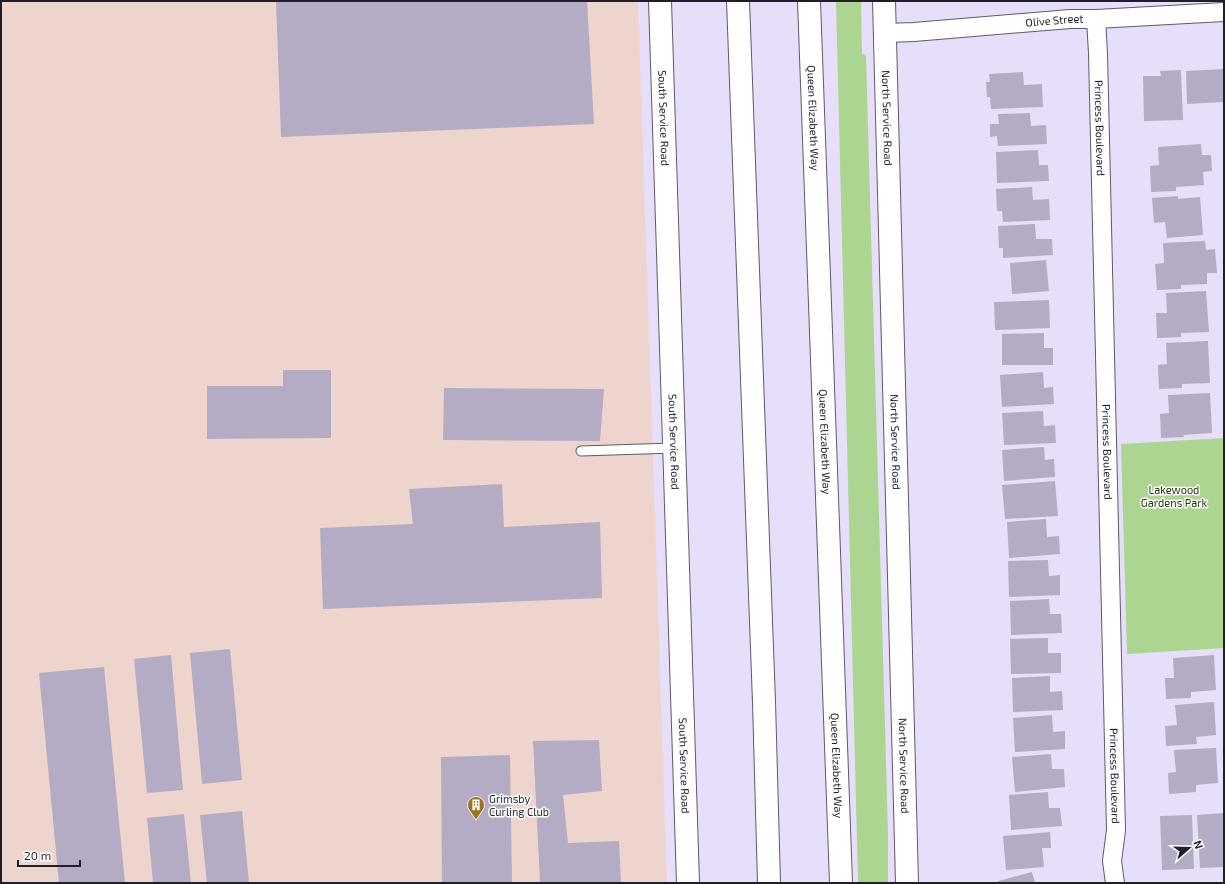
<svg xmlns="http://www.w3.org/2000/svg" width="1225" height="884" font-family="'Exo 2',sans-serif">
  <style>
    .industrial { fill: #edd4cd }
    .green { fill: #add592 }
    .building { fill: #b4acc5 }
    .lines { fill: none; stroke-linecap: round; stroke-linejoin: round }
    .lane-casing { stroke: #5f586e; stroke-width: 11 }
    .street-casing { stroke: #5f586e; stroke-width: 20 }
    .secondary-casing { stroke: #5f586e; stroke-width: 24 }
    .highway-casing { stroke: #5f586e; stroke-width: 24 }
    .lane { stroke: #fff; stroke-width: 9 }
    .street { stroke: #fff; stroke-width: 18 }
    .secondary { stroke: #fff; stroke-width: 22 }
    .highway { stroke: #fff; stroke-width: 22 }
    .labels { text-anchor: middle; stroke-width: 3; stroke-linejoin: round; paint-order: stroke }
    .street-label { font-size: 11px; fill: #211e28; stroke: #fff }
    .park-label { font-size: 11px; fill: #203b04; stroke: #fff }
    .poi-label { font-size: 11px; fill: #211e28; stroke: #fff; text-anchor: start }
  </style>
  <rect width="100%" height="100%" fill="#e7dff9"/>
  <polygon class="industrial" points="1,1 638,1 667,883 1,883"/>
  <g class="green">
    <polygon points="836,1 861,1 862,53 866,56 888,832 888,883 858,883"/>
    <polygon points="1224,438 1224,648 1127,654 1121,444"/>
  </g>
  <g class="building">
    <polygon points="276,1 587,1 594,124 281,137"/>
    <polygon points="1224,69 1224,102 1187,104 1186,71"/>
    <polygon points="1181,70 1183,120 1144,121 1143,76 1161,76 1160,71"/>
    <polygon points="1023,72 1024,85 1042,84 1043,107 991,109 990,97 987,97 986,82 990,82 989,74"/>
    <polygon points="1030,113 1031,126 1046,125 1047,144 998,146 997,136 990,137 990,124 999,124 998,114"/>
    <polygon points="1201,144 1202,155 1211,155 1212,171 1203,172 1204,185 1176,187 1176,191 1151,192 1150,166 1159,165 1158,147"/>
    <polygon points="1038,150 1039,165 1048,165 1049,181 997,183 996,152"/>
    <polygon points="1032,187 1033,200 1049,199 1050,220 1003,222 1002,211 997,211 996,189"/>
    <polygon points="1178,196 1178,199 1200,197 1203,235 1167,238 1165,222 1154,223 1152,198"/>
    <polygon points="1035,224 1036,239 1052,239 1053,255 1003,258 1003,248 999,248 998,226"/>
    <polygon points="1205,241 1206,250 1215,249 1217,273 1207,273 1207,284 1181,285 1181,289 1157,290 1155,264 1164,263 1163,243"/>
    <polygon points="1046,260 1049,291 1012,294 1010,263"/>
    <polygon points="1206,291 1209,332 1181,333 1181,337 1157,338 1156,313 1167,313 1166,293"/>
    <polygon points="1049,300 1050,328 995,330 994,302"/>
    <polygon points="1044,333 1044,348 1053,348 1053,365 1002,365 1002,334"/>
    <polygon points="1208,341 1210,383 1182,384 1182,388 1159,389 1158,365 1167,364 1166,343"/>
    <polygon points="283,370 331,370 331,438 207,439 207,386 283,386"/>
    <polygon points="1043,372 1044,388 1053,387 1054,404 1002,407 1000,375"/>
    <polygon points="444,388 604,389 600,441 443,440"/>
    <polygon points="1210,393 1212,433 1183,435 1184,437 1161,438 1160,414 1169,413 1168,395"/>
    <polygon points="1043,411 1044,426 1055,425 1056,443 1004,445 1002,413"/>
    <polygon points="1044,447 1045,460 1054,459 1055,477 1004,481 1002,450"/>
    <polygon points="1055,481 1058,516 1005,519 1002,485"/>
    <polygon points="502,484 504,527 600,522 602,598 323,609 320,528 413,524 409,489"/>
    <polygon points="1046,519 1047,537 1059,536 1060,554 1009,558 1007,522"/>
    <polygon points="1048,560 1049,576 1060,575 1060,595 1009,597 1008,561"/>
    <polygon points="1049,599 1050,614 1061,614 1062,633 1011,635 1010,601"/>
    <polygon points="1048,638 1048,653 1061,653 1061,673 1011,674 1010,639"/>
    <polygon points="230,649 242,780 202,784 190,653"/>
    <polygon points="171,655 183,790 147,793 134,659"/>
    <polygon points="1214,655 1216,690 1191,692 1191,698 1166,699 1165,678 1174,678 1173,658"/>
    <polygon points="104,667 125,883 59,883 39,673"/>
    <polygon points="1050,676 1050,692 1062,691 1063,710 1013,712 1012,678"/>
    <polygon points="1214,702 1216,735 1196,737 1197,744 1166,746 1165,726 1177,725 1175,705"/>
    <polygon points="1052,715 1053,732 1065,731 1065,749 1015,752 1013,718"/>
    <polygon points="599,740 602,791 563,795 568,843 619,841 621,883 540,883 533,741"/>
    <polygon points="1216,748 1218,783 1196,785 1196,792 1169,794 1168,773 1176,772 1174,750"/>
    <polygon points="1051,754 1052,769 1064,769 1065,787 1015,792 1012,757"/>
    <polygon points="510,755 512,883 442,883 441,757"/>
    <polygon points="1048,792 1049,808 1060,808 1062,826 1011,830 1009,795"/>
    <polygon points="242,811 249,883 207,883 200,815"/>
    <polygon points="1224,813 1224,867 1200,868 1197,815"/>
    <polygon points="184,814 191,883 153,883 147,818"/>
    <polygon points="1192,815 1194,869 1162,870 1160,816"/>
    <polygon points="1050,832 1051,848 1042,848 1044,867 1006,870 1003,836"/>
    <polygon points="1032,872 1035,883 998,883 998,881"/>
  </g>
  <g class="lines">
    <defs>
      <polyline id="lane" points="581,451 674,448"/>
      <g id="street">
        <path id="s1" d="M1096 19 1098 53 1116 830 1112 861 1115 883"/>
        <path id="s2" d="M885 33 914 32 1070 19H1096L1224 12"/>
      </g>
      <g id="secondary">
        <path id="s3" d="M660 1 688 883"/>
        <path id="s4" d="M884 1 907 883"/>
      </g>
      <g id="highway">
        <polyline points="738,1 764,702 769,883"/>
        <path id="s5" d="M809 1 841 883"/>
      </g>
    </defs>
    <use href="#lane" class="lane-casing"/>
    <use href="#street" class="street-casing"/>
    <use href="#secondary" class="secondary-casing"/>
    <use href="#highway" class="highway-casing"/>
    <use href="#lane" class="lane"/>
    <use href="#street" class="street"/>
    <use href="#secondary" class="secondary"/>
    <use href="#highway" class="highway"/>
  </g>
  <defs>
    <symbol id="building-pin" viewBox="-11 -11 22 30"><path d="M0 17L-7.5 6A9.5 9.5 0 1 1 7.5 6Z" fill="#9c7321" stroke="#fff"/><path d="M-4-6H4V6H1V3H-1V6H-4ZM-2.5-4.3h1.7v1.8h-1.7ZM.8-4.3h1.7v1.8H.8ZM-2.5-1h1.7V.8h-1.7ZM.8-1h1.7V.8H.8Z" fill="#fff"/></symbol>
  </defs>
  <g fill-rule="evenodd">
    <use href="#building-pin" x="466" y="795" width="20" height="27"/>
  </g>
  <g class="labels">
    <g class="street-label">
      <text dy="4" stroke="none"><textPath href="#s2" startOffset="170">Olive Street</textPath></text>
      <text dy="4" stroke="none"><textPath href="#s3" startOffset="117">South Service Road</textPath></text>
      <text dy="4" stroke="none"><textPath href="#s5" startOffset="117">Queen Elizabeth Way</textPath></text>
      <text dy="4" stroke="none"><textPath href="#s4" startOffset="117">North Service Road</textPath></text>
      <text dy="4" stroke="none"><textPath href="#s1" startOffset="109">Princess Boulevard</textPath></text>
      <text dy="4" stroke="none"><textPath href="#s3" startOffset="441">South Service Road</textPath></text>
      <text dy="4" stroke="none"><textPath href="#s5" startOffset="441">Queen Elizabeth Way</textPath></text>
      <text dy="4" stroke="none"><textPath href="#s4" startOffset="441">North Service Road</textPath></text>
      <text dy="4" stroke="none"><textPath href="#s1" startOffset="433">Princess Boulevard</textPath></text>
      <text dy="4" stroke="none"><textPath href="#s3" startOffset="765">South Service Road</textPath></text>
      <text dy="4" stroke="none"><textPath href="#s5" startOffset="765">Queen Elizabeth Way</textPath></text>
      <text dy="4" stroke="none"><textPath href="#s4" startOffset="765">North Service Road</textPath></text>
      <text dy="4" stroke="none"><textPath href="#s1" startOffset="757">Princess Boulevard</textPath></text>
    </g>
    <g class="park-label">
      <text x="1174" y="494">Lakewood<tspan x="1174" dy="13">Gardens Park</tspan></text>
    </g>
    <g class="poi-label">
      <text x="489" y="803">Grimsby<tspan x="489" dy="13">Curling Club</tspan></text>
    </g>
  </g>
  <rect width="1225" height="884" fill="none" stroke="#211e28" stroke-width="4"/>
  <g transform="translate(1189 848) rotate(70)" stroke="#ffffff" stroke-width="3" paint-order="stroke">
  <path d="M0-3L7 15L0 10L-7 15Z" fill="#211e28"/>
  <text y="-6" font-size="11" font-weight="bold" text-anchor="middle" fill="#211e28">N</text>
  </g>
  <path d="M18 860v6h62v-6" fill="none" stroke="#211e28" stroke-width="2"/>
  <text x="24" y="860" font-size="12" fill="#211e28" stroke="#ffffff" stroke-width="3" paint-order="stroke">20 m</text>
</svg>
